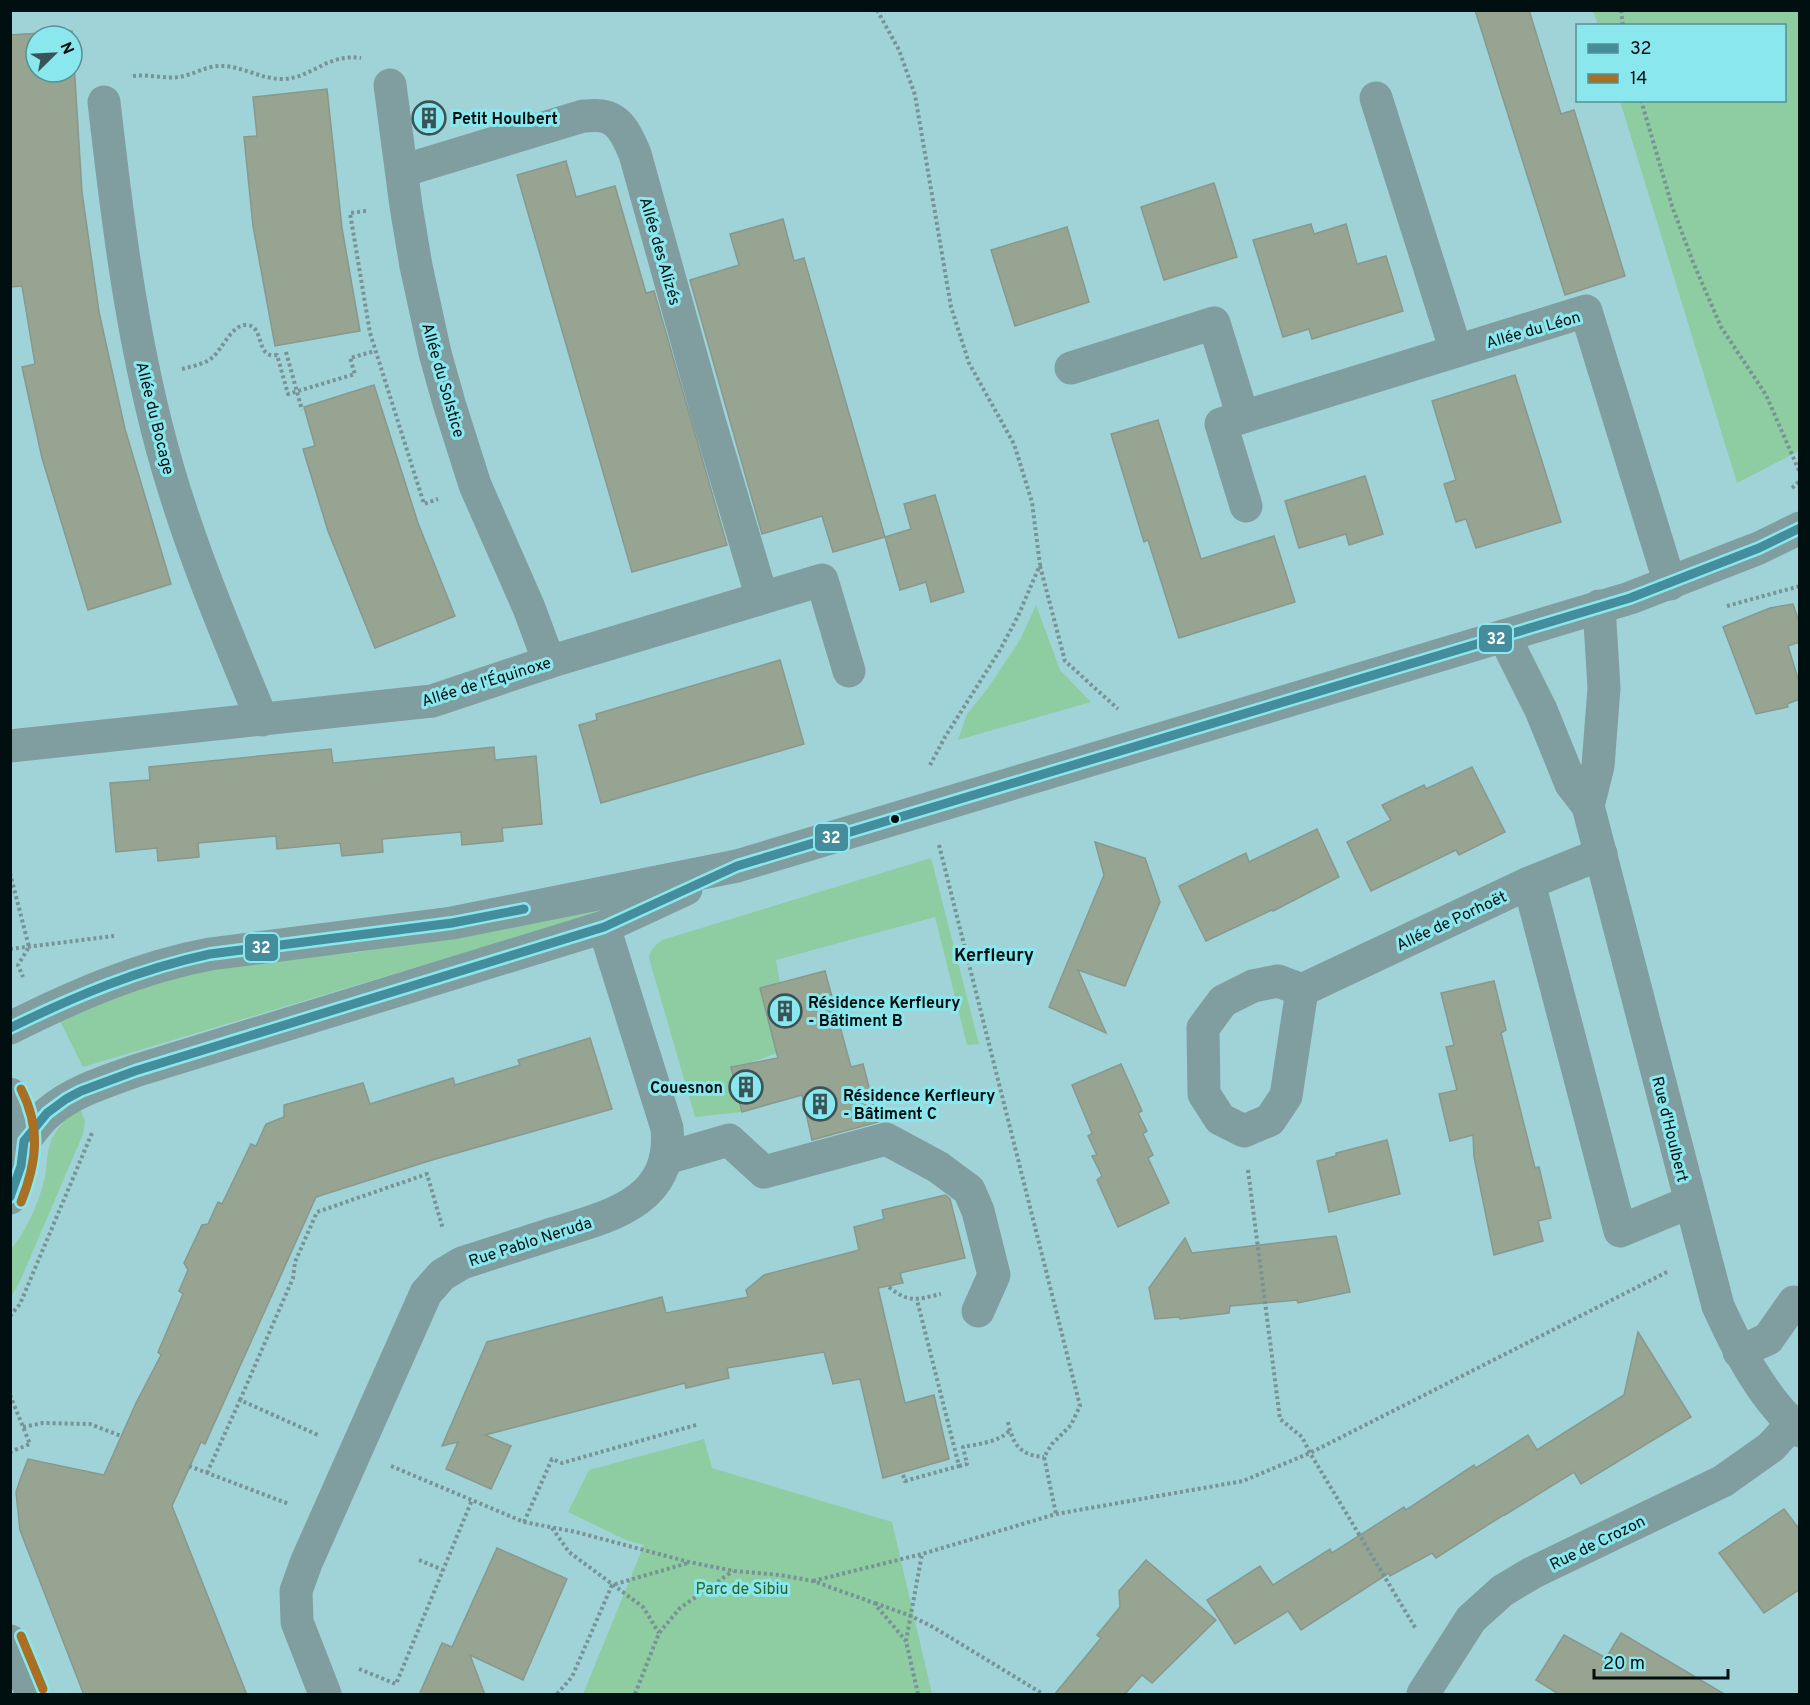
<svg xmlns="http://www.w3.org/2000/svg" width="1810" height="1705" font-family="Overpass,sans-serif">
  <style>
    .green { fill: #8ecca1 }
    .building { fill: #97a491; stroke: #87988e; stroke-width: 1.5; fill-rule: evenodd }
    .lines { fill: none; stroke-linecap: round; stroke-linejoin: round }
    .path { stroke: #779396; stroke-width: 4; stroke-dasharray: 3 3; stroke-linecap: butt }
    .minor { stroke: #809da0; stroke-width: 33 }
    .bus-1-casing { stroke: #8ae7ed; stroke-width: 14 }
    .bus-2-casing { stroke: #8ae7ed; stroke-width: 14 }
    .bus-1 { stroke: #448d9d; stroke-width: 9 }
    .bus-2 { stroke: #a96f23; stroke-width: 9 }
    .bus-dot { fill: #000f10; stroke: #8ae7ed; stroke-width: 2 }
    .labels { text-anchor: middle; stroke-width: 6; stroke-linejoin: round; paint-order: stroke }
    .poi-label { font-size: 16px; font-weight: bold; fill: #000f10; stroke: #8ae7ed; text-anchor: start }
    .street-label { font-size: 16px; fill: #000f10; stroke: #8ae7ed }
    .park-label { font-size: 16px; fill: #2c6523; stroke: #8ae7ed }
    .neighbourhood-label { font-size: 18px; font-weight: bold; fill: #000f10; stroke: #8ae7ed }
    .line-badge { stroke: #8ae7ed; stroke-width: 2 }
    .badge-label { font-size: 16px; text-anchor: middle; font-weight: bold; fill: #fff }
  </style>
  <rect width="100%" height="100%" fill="#a0d3d7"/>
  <g class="green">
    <polygon points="1593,11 1799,11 1799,451 1737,483 1620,101 1784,100 1784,26 1598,25"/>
    <polygon points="1036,605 1060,670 1091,702 958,740 967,714 988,688 1020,640"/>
    <path d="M931 858 979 1044 967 1045 935 917 776 960 780 983 760 988 777 1053 750 1063 733 1066 742 1112 695 1117 649 958C650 949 655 946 662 940Z"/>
    <polygon points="604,900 610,909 83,1067 59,1019 163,974 232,964 361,952"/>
    <path d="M80 1108 85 1122 83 1134 21 1279 11 1297V1249C26 1231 38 1205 44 1181 47 1169 46 1156 50 1144 55 1128 68 1118 80 1108Z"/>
    <polygon points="704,1439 712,1468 892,1522 932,1694 583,1694 644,1545 626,1540 568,1512 589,1470"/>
  </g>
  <g class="building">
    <polygon points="1475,10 1529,10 1561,114 1574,110 1625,276 1565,295"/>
    <path d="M72 31 82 192 99 312 125 429 171 584 88 610 42 458 22 367 35 364 22 286 10 287V35ZM36 36H72V72H36Z"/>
    <polygon points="327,89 342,228 360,331 275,346 253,226 244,137 257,136 253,97"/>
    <polygon points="566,161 576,197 615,186 646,293 654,291 727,545 632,572 517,175"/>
    <polygon points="1214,183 1237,257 1164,280 1141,207"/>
    <polygon points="783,219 794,261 804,258 885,537 833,552 822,516 762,534 690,280 739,265 730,234"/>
    <polygon points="1311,224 1314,234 1346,224 1357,264 1386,256 1403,311 1312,339 1309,329 1283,337 1253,240"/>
    <polygon points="1067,227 1089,302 1015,326 991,250"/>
    <polygon points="1515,375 1561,522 1476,548 1466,519 1456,522 1444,484 1456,480 1432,401"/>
    <polygon points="374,385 418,523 455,616 375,648 328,531 303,449 315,446 304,407"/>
    <polygon points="1158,420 1201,559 1274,536 1295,602 1179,638 1148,540 1144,542 1111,434"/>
    <polygon points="1365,476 1383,534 1349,545 1346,534 1299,548 1285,501"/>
    <polygon points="935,495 964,592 931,602 926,582 900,590 885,537 911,529 904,504"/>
    <polygon points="1793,604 1800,625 1800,642 1788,646 1800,685 1800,699 1787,704 1788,707 1756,714 1723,627 1770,608"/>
    <polygon points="780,660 804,744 601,803 579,725 597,720 596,714"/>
    <polygon points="494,747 495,760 536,756 542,824 502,828 503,841 462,845 461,832 382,839 383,852 342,856 340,843 277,849 276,836 198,843 199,857 158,861 157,848 116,852 110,783 150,780 149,767 331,749 333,763"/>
    <polygon points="1472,767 1505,832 1459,855 1456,850 1371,891 1347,842 1391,820 1382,805 1424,785 1426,789"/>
    <polygon points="1317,829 1339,877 1273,911 1272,910 1206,941 1179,886 1246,853 1249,862"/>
    <polygon points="1095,842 1145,858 1160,902 1125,986 1078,970 1106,1033 1049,1007 1104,875"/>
    <polygon points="825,971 851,1067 863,1064 878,1122 812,1140 802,1095 742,1112 731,1067 778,1058 760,988"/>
    <polygon points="1494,981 1506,1030 1501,1033 1535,1168 1539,1167 1551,1218 1538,1221 1543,1241 1494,1255 1474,1157 1473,1135 1450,1141 1439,1094 1457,1090 1446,1047 1454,1045 1441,993"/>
    <polygon points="590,1038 612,1109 432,1160 316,1197 205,1444 201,1442 172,1506 247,1695 84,1695 20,1530 16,1492 21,1477 28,1459 104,1475 136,1403 161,1355 158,1352 183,1294 179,1291 188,1270 184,1263 202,1225 208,1224 218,1202 222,1204 251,1144 256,1146 266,1124 284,1117 284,1105 363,1083 370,1104 453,1078 455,1085 520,1065 518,1060"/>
    <polygon points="1121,1064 1142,1111 1138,1113 1147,1131 1143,1134 1153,1155 1148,1158 1169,1203 1118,1227 1097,1180 1102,1176 1092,1156 1097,1155 1088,1136 1092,1133 1072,1085"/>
    <polygon points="1387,1140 1400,1194 1329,1212 1317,1161 1336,1156 1336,1153"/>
    <polygon points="945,1195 950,1199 965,1258 900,1273 903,1283 878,1288 905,1403 934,1395 949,1459 883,1478 860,1379 833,1384 824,1352 727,1368 729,1378 686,1388 685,1383 485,1435 511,1446 491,1489 446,1469 458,1442 442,1446 487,1342 662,1297 666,1313 748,1297 746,1290 764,1275 859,1250 854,1227 884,1219 882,1210"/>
    <polygon points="1336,1236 1350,1292 1298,1303 1297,1300 1230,1306 1229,1313 1180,1319 1179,1317 1155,1319 1149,1288 1185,1238 1192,1253"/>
    <polygon points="1638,1332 1691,1417 1581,1484 1574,1472 1505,1515 1505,1514 1436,1558 1432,1553 1390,1576 1389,1573 1301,1630 1288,1611 1235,1644 1207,1600 1260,1566 1273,1585 1330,1549 1332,1553 1404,1507 1406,1510 1474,1465 1476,1468 1528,1435 1537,1450 1624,1395"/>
    <polygon points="1784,1509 1800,1530 1800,1589 1764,1613 1719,1553"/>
    <polygon points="497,1548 567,1579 523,1680 470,1655 485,1695 419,1695 442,1643 452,1647"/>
    <polygon points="1146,1560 1216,1620 1152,1683 1142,1675 1124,1695 1054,1695 1101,1638 1097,1635 1120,1607 1119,1591"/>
    <polygon points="1621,1633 1638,1643 1726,1695 1560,1695 1536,1680 1564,1635 1606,1658"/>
  </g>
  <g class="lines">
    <g class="path">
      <polyline points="877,10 899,50 915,95 951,307 969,363 1014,444 1032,502 1040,565 1018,616 1000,650 945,737 930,765"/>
      <polyline points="1621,10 1623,26"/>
      <path d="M133 76C148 74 164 79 179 77 192 75 207 66 219 66 240 65 260 79 282 79 311 79 327 53 361 58"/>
      <polyline points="1641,100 1672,206 1693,262 1721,327 1766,395 1800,473"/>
      <polyline points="366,211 350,213 370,333 424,504 438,499"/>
      <polyline points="286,352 302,410"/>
      <path d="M182 369C193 366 205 364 213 357 223 348 232 324 247 325 265 326 255 359 277 355L288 394 355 374 350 358 375 351"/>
      <polyline points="1792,488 1800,481"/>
      <polyline points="1040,566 1065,661 1118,709"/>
      <polyline points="1727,606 1800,586"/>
      <polyline points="939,845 1080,1406 1071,1425 1052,1444 1044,1457 1056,1514"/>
      <polyline points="10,873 29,947 18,965 23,977"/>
      <polyline points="10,949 114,936"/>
      <polyline points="1248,1170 1280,1419 1302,1437 1310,1453 1416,1629"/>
      <path d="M889 1287C909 1304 918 1299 941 1294"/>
      <polyline points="10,1316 20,1304 92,1133"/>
      <polyline points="10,1395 30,1444 10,1452"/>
      <polyline points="240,1400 293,1278 295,1262 317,1212 427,1174 443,1229"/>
      <path d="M1008 1422C1013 1445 1020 1455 1044 1457"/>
      <polyline points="23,1427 43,1423 90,1424 121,1436"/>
      <polyline points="189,1466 289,1504"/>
      <polyline points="391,1466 524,1522 576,1532 689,1562 734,1571 780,1575 813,1581 874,1603 906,1641"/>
      <path d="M959 1466 967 1464 963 1447C978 1444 1000 1442 1010 1430"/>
      <polyline points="207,1473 240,1400 318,1435"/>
      <polyline points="903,1475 905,1481 959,1466 917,1300"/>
      <polyline points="524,1522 552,1459 562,1463 696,1425"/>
      <polyline points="552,1528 569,1552 643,1607 659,1633"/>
      <polyline points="419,1560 443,1570"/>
      <polyline points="813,1581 922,1554 1056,1514 1243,1481 1310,1453 1669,1271"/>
      <polyline points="875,1603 911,1616 933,1627 1043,1694"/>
      <polyline points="359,1669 396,1684 472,1500"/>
      <polyline points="557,1694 572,1677 612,1585 688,1563"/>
      <polyline points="635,1694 659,1633 680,1608 733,1571"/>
      <polyline points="918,1694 906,1641 922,1554"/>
    </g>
    <g class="minor">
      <polyline points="390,85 406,206 416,266 435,353 449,403 475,485 529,608 549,662"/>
      <polyline points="1376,98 1456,351"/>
      <path d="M104 102C118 225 133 349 168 469 193 555 228 637 262 720"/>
      <path d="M402 171 583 116C589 116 596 115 602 116 621 119 628 138 635 154L709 420 762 598"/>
      <polyline points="1071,368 1214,323 1243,417 1586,311 1670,584"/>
      <polyline points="1243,417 1221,424 1246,506"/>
      <path d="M1504 636 1541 710 1571 784 1588 806 1718 1306C1739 1352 1762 1397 1800 1431"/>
      <polyline points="10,746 432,701 549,662 822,580 849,671"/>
      <polyline points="1588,806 1598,766 1604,688 1599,606"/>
      <polyline points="1529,883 1620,1231 1690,1202"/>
      <polyline points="1302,990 1286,1096 1270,1120 1244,1131 1220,1119 1204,1094 1203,1028 1223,1001 1253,986 1278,981 1302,990 1529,883 1601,854"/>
      <path d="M10 1028C74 996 140 967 210 954L452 923 737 866 1630 598 1759 548 1800 528"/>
      <path d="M10 1094C30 1126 24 1165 10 1198"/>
      <path d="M24 1141C32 1131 39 1120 49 1112 74 1091 105 1082 135 1071L604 927 686 889"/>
      <polyline points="667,1158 729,1140 764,1172 886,1139 938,1167 969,1190 978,1211 994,1275 978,1311"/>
      <polyline points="1739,1352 1768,1339 1794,1302"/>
      <polyline points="10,1641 32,1694"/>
      <path d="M325 1694 297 1622 296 1591 306 1563 426 1293 442 1275 462 1263C493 1253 524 1243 555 1233 610 1216 674 1202 667 1128L604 927"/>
      <polyline points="1423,1694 1471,1619 1502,1591 1532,1573 1723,1481 1771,1447 1792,1424"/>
    </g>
    <defs>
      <g id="bus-1">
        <path d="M10 1028C75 996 140 969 210 954L452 923 524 909"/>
        <polyline points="10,1197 21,1166 24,1141 47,1113 66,1099 81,1091 135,1071 604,927 737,866 1630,598 1759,548 1800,528"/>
      </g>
      <g id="bus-2">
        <path d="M21 1089C41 1128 37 1162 21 1202"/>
        <polyline points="21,1636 43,1689"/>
      </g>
    </defs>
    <use href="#bus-1" class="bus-1-casing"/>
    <use href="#bus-2" class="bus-2-casing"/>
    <use href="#bus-1" class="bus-1"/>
    <use href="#bus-2" class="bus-2"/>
  </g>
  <defs>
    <symbol id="building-ring" viewBox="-11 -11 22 22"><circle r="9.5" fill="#8ae7ed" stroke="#385456" stroke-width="1.5"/><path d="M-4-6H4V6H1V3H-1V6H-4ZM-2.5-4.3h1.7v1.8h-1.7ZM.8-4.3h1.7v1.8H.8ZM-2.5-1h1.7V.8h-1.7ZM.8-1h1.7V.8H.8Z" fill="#385456"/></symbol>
  </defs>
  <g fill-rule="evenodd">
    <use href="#building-ring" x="410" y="99" width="38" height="38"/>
    <use href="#building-ring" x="766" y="992" width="38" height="38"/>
    <use href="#building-ring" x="727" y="1068" width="38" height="38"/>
    <use href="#building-ring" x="801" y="1085" width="38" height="38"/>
  </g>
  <circle class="bus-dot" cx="895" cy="819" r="5"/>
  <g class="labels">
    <g class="poi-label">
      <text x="452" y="124">Petit Houlbert</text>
      <text x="808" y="1008">Résidence Kerfleury<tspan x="808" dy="18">- Bâtiment B</tspan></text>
      <text x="723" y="1093" text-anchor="end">Couesnon</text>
      <text x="843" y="1101">Résidence Kerfleury<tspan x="843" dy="18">- Bâtiment C</tspan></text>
    </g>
    <g class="street-label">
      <text transform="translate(661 251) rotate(74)" y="6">Allée des Alizés</text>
      <text transform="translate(1533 329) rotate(-16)" y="6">Allée du Léon</text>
      <text transform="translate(444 380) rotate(74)" y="6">Allée du Solstice</text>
      <text transform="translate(156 418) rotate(76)" y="6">Allée du Bocage</text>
      <text transform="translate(486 681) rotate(-17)" y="6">Allée de l'Équinoxe</text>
      <text transform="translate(1451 920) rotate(-25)" y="6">Allée de Porhoët</text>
      <text transform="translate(1671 1129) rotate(76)" y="6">Rue d'Houlbert</text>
      <text transform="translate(530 1241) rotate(-18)" y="6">Rue Pablo Neruda</text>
      <text transform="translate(1597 1542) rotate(-26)" y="6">Rue de Crozon</text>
    </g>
    <g class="park-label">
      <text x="742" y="1594">Parc de Sibiu</text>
    </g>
    <g class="neighbourhood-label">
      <text x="994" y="961">Kerfleury</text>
    </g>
  </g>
  <g class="line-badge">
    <rect x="1478" y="624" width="35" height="29" rx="6" fill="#448d9d"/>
    <rect x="814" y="823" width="35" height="29" rx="6" fill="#448d9d"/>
    <rect x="244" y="933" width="35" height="29" rx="6" fill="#448d9d"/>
  </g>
  <g class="badge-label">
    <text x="1496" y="644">32</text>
    <text x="831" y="843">32</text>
    <text x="261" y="953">32</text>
  </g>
  <rect width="1810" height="1705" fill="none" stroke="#000f10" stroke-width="24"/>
  <rect x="1576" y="24" width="210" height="78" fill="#8ae7ed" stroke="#539195" stroke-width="1.5"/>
  <rect x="1588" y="44" width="30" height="9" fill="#448d9d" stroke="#539195" stroke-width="1.5"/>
  <text x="1630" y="54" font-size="18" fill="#000f10">32</text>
  <rect x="1588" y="74" width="30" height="9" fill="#a96f23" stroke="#539195" stroke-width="1.5"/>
  <text x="1630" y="84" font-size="18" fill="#000f10">14</text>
  <g transform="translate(54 54) rotate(66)"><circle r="28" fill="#8ae7ed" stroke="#539195" stroke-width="1.5"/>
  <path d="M0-4.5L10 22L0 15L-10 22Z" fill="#385456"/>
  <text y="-9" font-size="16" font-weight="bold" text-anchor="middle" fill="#000f10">N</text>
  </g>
  <path d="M1594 1669v9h134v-9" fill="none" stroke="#000f10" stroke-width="3"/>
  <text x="1603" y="1669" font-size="18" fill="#000f10" stroke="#8ae7ed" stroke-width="4.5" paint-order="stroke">20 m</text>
</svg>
